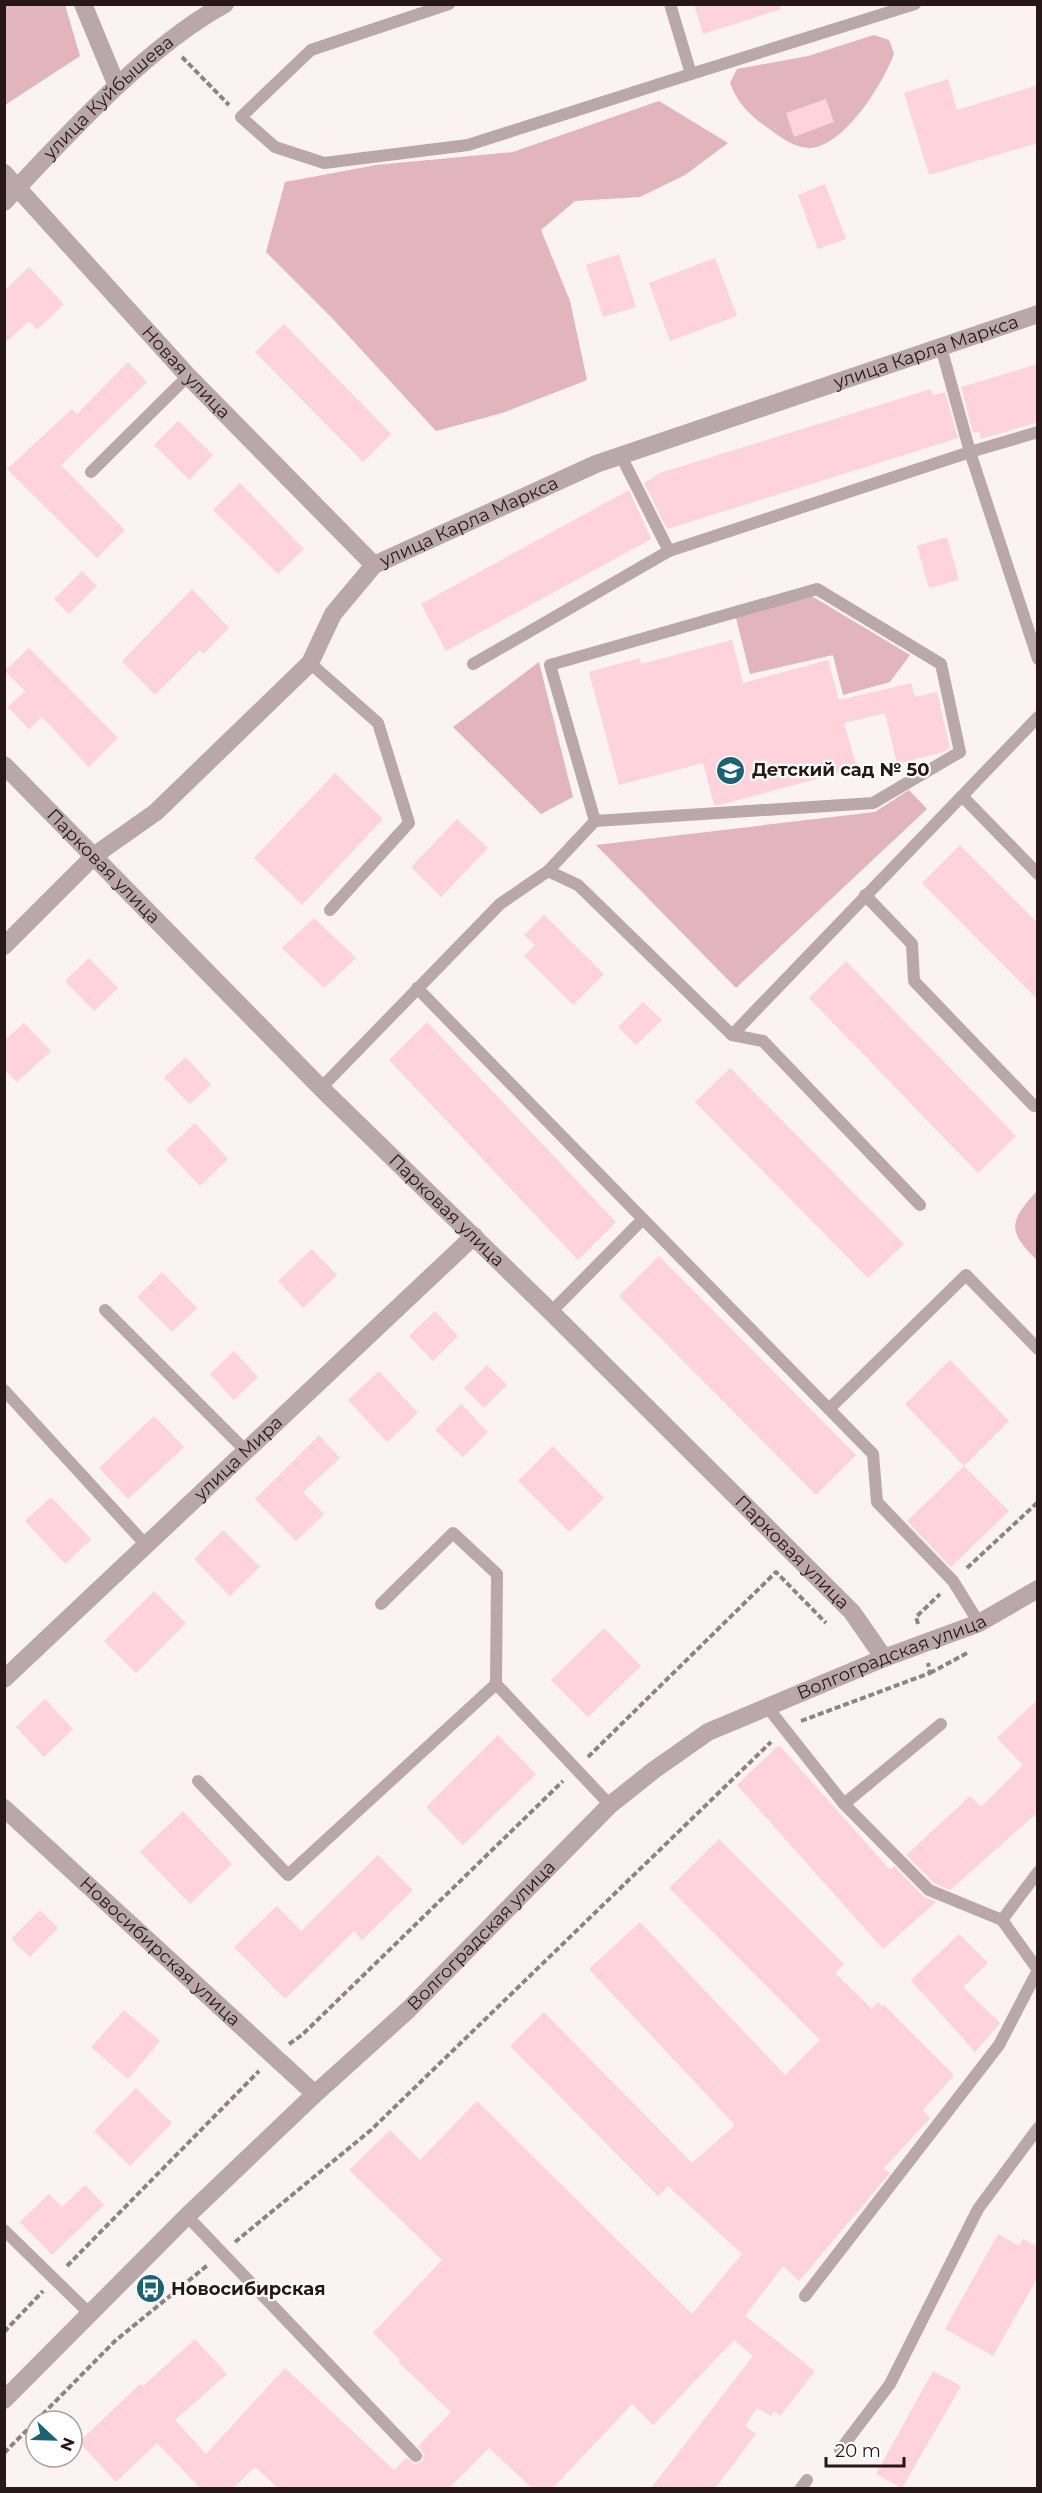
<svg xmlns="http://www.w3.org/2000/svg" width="1042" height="2493" font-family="Montserrat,sans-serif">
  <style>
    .green { fill: #e2b5bd }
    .building { fill: #ffd3db }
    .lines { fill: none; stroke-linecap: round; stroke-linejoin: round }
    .path { stroke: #8f8285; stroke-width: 4; stroke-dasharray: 6 3; stroke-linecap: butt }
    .service { stroke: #baa7aa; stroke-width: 12 }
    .minor { stroke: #baa7aa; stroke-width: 18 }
    .tertiary { stroke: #baa7aa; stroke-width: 18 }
    .labels { text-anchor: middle; stroke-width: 4.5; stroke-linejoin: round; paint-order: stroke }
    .street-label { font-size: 18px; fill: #27171a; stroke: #fff }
    .poi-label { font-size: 18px; font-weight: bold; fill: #27171a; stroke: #fff; text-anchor: start }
  </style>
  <rect width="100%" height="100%" fill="#fbf2f4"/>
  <g class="green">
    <polygon points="5,4 65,5 80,56 5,105"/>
    <path d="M874 35 889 40 894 54C883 83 845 146 810 148 796 148 783 139 772 131 753 118 738 105 730 83L737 69 808 56Z"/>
    <polygon points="659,101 728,143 685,175 640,197 575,201 541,230 570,301 587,380 502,413 436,431 333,319 266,252 285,182 376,165 513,152"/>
    <polygon points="810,595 910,655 890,682 843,695 833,655 750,674 735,614"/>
    <polygon points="539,662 573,797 541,814 453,727"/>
    <polygon points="909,790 927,809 736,988 596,845 875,812"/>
    <path d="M1037 1191V1260C1007 1231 1009 1221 1037 1191Z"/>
  </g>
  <g class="building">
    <polygon points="694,4 780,4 781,9 703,34"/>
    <polygon points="948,79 957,110 1038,85 1038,143 929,175 904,93"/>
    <polygon points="826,99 834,122 794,137 786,113"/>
    <polygon points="825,184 846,239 818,249 798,195"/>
    <polygon points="619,254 636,307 603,317 586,265"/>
    <polygon points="715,258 737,316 670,341 649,283"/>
    <polygon points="29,267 64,304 37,330 29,321 4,344 4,291"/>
    <polygon points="284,324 391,434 363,462 255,352"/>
    <polygon points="128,362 147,382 61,465 125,530 97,558 7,469 72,409 77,414"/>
    <polygon points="1038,364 1038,422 981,439 979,431 973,433 961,387"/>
    <polygon points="931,389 933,395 945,392 958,438 667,529 644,483 660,473"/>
    <polygon points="178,421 213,455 189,480 154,445"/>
    <polygon points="240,483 304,549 278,574 213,510"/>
    <polygon points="629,490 651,539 446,651 421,604"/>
    <polygon points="947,537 959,580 929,588 917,546"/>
    <polygon points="82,571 97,586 69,614 54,599"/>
    <polygon points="192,589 229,628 203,654 200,650 155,695 122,661"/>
    <polygon points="732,640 743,683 828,660 839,700 911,683 915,697 937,692 950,748 943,752 897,764 885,713 844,723 857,768 720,805 714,805 703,763 619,785 589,672 640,658 641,664"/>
    <polygon points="29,648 118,738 89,767 42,717 29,729 8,707 25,691 5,671"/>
    <polygon points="335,773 383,819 302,905 254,858"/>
    <polygon points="457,819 488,848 441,897 411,867"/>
    <polygon points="960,845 1038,923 1038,1000 922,883"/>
    <polygon points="544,915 604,974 573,1005 524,956 535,945 524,935"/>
    <polygon points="314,918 356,958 324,988 282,948"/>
    <polygon points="89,958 118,988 94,1011 65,981"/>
    <polygon points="846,961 1016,1136 978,1173 809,998"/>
    <polygon points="643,1002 662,1020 636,1045 618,1027"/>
    <polygon points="427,1022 616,1222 578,1260 389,1060"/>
    <polygon points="24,1023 51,1051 17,1082 4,1069 4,1041"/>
    <polygon points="186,1057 211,1085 189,1104 164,1077"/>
    <polygon points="730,1068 904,1244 868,1278 695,1102"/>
    <polygon points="195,1123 228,1159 200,1186 166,1150"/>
    <polygon points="312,1249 337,1275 303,1308 278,1281"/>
    <polygon points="659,1256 856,1455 816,1495 619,1296"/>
    <polygon points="162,1272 197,1308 172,1332 137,1297"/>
    <polygon points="435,1311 458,1336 433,1361 409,1336"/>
    <polygon points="234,1351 258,1377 234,1400 210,1374"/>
    <polygon points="950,1360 1009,1421 964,1466 905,1404"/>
    <polygon points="487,1365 507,1385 484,1408 464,1388"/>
    <polygon points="379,1371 418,1413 387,1442 348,1400"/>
    <polygon points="461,1404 488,1432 463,1457 435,1430"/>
    <polygon points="154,1416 184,1447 128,1499 99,1468"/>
    <polygon points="319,1435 340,1458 303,1492 324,1514 296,1541 255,1499"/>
    <polygon points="553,1446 604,1498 569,1532 518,1481"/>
    <polygon points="964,1466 1009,1511 951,1567 907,1521"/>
    <polygon points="51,1497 91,1539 65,1564 25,1521"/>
    <polygon points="223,1530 260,1567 230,1596 194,1559"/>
    <polygon points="154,1591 186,1623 136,1673 104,1641"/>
    <polygon points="604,1628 641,1666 588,1717 551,1680"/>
    <polygon points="45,1699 73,1729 44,1757 16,1727"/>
    <polygon points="1038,1699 1038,1812 950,1890 934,1883 906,1855 970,1796 981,1807 1023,1765 997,1738"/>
    <polygon points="498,1735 536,1774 463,1845 426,1807"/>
    <polygon points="779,1745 890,1870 894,1866 923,1896 936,1902 883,1949 737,1785"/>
    <polygon points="183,1811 232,1864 190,1904 140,1852"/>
    <polygon points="719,1839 844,1964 835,1973 872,2009 878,2002 882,2007 884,2005 954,2075 923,2110 930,2118 884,2168 890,2173 799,2281 783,2266 745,2316 815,2371 780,2416 774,2411 771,2416 757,2408 745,2426 756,2434 715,2488 651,2488 753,2356 734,2340 653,2425 632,2404 553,2488 532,2488 489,2448 449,2488 278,2488 255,2467 233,2488 200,2488 157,2443 116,2482 79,2442 140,2384 143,2386 195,2339 227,2374 175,2420 206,2454 285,2368 394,2470 406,2458 414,2464 422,2462 424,2454 418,2446 451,2412 398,2362 400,2360 373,2333 442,2260 349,2170 390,2130 420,2160 477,2101 692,2314 742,2254 668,2186 658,2196 510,2046 544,2012 692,2163 735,2125 589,1969 640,1922 785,2075 820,2040 669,1888"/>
    <polygon points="378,1855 413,1890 362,1940 354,1931 285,1999 234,1947 277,1906 301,1931"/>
    <polygon points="40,1910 58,1928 30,1957 11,1939"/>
    <polygon points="959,1934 988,1963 963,1987 1000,2023 975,2052 911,1980"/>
    <polygon points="124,2010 160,2041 128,2079 91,2047"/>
    <polygon points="136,2088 172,2123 130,2166 94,2131"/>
    <polygon points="85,2185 104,2205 52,2255 20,2222 49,2194 62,2207"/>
    <polygon points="998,2234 1019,2246 1023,2239 1038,2247 1038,2277 993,2356 945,2329"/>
    <polygon points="933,2371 961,2386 902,2488 876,2474"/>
  </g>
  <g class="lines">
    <g class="path">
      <polyline points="182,57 229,105"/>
      <polyline points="967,1568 1038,1502"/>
      <polyline points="918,1624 916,1617 940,1594"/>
      <polyline points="930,1673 969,1652"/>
      <polyline points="801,1721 930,1673 928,1663"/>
      <polyline points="588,1757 776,1572 826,1623"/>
      <polyline points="289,2044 302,2035 563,1781"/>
      <polyline points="235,2242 371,2130 771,1742"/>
      <polyline points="67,2266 259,2071"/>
      <polyline points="4,2332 43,2291"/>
      <polyline points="36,2421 115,2341 209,2264"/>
      <polyline points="4,2453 36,2421"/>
    </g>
    <g class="service">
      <polyline points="449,4 311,50 241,117 275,147 324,163 468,145 691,74 670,4"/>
      <polyline points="691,74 915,4"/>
      <polyline points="1038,432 970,452 1038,659"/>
      <polyline points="621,456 669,551 970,452 941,347"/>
      <polyline points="91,472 188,376"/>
      <polyline points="310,663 378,723 409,823 330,910"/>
      <polyline points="473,664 669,551"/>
      <polyline points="963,797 1038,874"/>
      <polyline points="548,871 595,821 873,803 960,752 941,664 817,589 550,665 595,821"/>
      <polyline points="865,895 912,944 914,981 1034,1106"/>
      <polyline points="417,988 643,1219 551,1312"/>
      <polyline points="732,1035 1038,717"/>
      <polyline points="321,1088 500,904 548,871 578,885 732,1035 763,1041 920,1205"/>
      <polyline points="643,1219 873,1454 877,1502 953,1581 979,1623"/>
      <polyline points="105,1310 246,1451"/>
      <polyline points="4,1390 146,1545"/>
      <polyline points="829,1409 966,1275 1038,1349"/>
      <polyline points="381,1604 453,1533 497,1574 496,1684"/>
      <polyline points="768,1708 844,1804 941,1724"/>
      <polyline points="198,1781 288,1875 496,1684 610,1805"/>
      <polyline points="844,1804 929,1890 1002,1920 1038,1970"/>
      <polyline points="1002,1920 1038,1872"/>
      <polyline points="187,2216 416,2456"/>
      <polyline points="4,2230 89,2313"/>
      <polyline points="805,2296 999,2045 1038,1970"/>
      <polyline points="840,2450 890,2384 978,2209 1038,2128"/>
      <polyline points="801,2488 807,2480"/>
    </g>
    <g class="minor">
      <polyline points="83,4 117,86"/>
      <path id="s1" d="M4 173 188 376 374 565"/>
      <path id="s2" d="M4 202C66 136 146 47 225 4"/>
      <path id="s3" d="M4 765 321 1088 551 1312 852 1612 884 1658"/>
      <path id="s4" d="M4 946 95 855 156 812 310 663 333 614 374 565 596 464 1038 314"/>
      <path id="s5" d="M4 1679 474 1236"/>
      <path id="s6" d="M4 1808 315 2094"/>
    </g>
    <path class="tertiary" id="s7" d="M4 2400 187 2216 315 2094 408 2010 610 1805 654 1770 708 1732 884 1658 979 1623 1038 1589"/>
  </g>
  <defs>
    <symbol id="school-disc" viewBox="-11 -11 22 22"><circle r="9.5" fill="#1b6272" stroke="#fff"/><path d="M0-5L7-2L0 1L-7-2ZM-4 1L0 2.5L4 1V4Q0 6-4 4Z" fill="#fff"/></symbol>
    <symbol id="bus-disc" viewBox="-11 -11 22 22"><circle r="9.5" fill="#1b6272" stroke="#fff"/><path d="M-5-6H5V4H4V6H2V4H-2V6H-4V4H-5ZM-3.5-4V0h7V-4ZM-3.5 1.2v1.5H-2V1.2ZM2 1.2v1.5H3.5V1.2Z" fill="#fff"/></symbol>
  </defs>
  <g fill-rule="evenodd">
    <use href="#school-disc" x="714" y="754" width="33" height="33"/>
    <use href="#bus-disc" x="134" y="2272" width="33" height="33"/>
  </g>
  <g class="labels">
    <g class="street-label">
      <text dy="6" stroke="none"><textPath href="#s2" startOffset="148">улица Куйбышева</textPath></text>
      <text dy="6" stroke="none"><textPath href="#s4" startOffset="1128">улица Карла Маркса</textPath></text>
      <text dy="6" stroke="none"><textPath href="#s1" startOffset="270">Новая улица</textPath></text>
      <text dy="6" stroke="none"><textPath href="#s4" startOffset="640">улица Карла Маркса</textPath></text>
      <text dy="6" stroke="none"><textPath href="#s3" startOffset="142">Парковая улица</textPath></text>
      <text dy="6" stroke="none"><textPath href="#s3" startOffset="628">Парковая улица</textPath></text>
      <text dy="6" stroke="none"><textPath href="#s5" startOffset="322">улица Мира</textPath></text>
      <text dy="6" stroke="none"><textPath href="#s3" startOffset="1114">Парковая улица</textPath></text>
      <text dy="6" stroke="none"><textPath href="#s7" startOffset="1170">Волгоградская улица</textPath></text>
      <text dy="6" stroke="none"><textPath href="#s7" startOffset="666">Волгоградская улица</textPath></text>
      <text dy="6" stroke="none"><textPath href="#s6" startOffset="212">Новосибирская улица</textPath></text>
    </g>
    <g class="poi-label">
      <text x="752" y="776">Детский сад № 50</text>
      <text x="171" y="2295">Новосибирская</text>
    </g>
  </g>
  <rect width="1042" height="2493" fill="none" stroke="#27171a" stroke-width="12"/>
  <g transform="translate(54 2439) rotate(112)"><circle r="28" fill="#ffffff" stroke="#a9a2a3" stroke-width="1.5"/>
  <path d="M0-4.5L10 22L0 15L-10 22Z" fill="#1b6272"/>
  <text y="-9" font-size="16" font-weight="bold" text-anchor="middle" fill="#27171a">N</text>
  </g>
  <path d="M826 2457v9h78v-9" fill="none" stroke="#27171a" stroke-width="3"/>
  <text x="835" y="2457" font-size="18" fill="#27171a" stroke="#ffffff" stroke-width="4.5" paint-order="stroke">20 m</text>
</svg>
